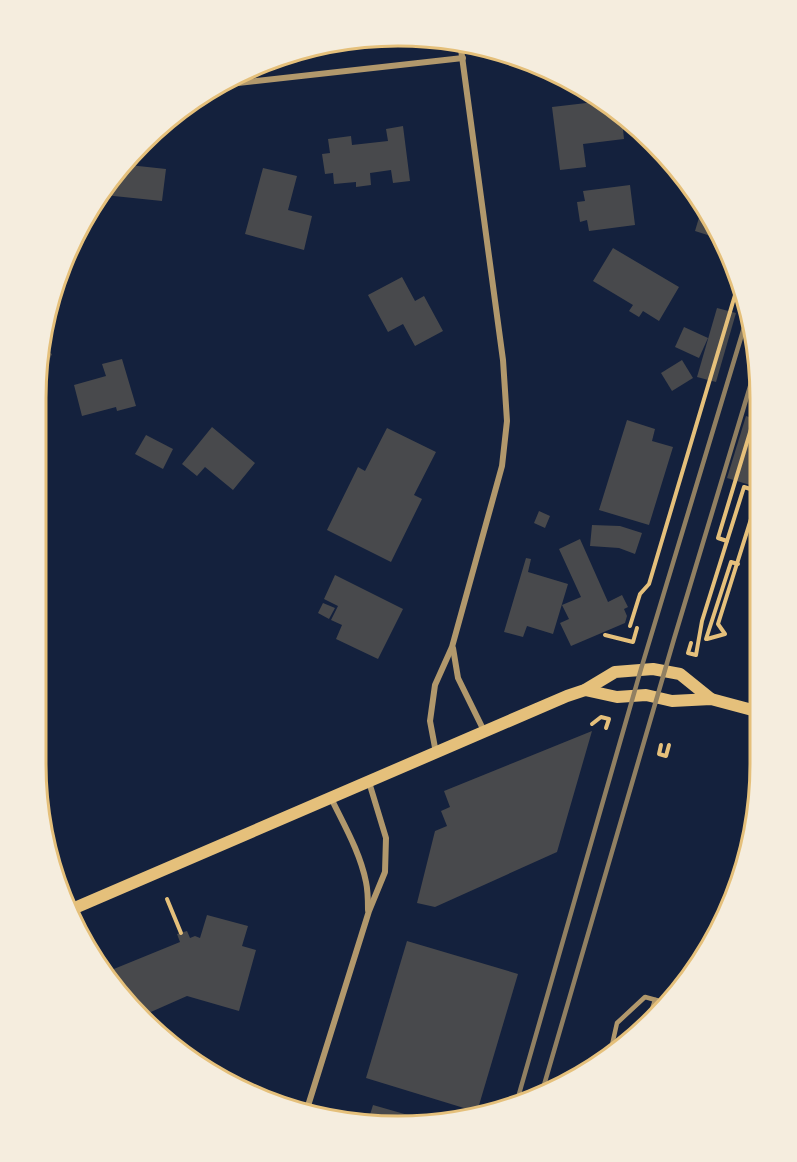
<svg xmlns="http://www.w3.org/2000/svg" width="797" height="1162" font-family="'PT Sans',sans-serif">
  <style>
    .building { fill: #48494c }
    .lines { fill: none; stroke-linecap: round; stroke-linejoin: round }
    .path { stroke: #e5c07b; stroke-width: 4 }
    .service { stroke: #b1986c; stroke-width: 4.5 }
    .minor { stroke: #b1986c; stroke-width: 6 }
    .secondary { stroke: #e5c07b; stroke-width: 12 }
    .rail { stroke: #918062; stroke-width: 4.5 }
    .rim { fill: none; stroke: #e5c07b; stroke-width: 3 }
  </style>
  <rect width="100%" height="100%" fill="#14213d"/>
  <g class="building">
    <polygon points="595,102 622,120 624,139 583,144 586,167 560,170 552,107"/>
    <polygon points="403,126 410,181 393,183 391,170 370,173 371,185 356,187 356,182 334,184 333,173 325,174 322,154 330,153 328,139 351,136 352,145 388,141 386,129"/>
    <polygon points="655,142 667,160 657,162"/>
    <polygon points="129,165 166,169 162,201 104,195 124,168 129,168"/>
    <polygon points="263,168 297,176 288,210 312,216 304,250 245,234"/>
    <polygon points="630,185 635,225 589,231 587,220 580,222 577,202 585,201 583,191"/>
    <polygon points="701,211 720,239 695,231"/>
    <polygon points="613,248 679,287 659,321 643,311 639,317 629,311 633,305 593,281"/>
    <polygon points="402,277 415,301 424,296 443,331 415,346 403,324 388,332 368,295"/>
    <polygon points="717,308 736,313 716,382 697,377"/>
    <polygon points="684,327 708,338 699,358 675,347"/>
    <polygon points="43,349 52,354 42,377"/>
    <polygon points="122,359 136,406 117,411 116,407 82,416 74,385 106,376 102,364"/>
    <polygon points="682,360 693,378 672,391 661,373"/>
    <polygon points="746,416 761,421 760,488 727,478"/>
    <polygon points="627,420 655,429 652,441 673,447 649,525 599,510"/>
    <polygon points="212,427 255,463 233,490 205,467 197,476 182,464"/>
    <polygon points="387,428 436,452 414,495 422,499 391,562 327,530 358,467 365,471"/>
    <polygon points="146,435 173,449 163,469 135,454"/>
    <polygon points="539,511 550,516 545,528 534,523"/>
    <polygon points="592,525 620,526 642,533 635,554 619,548 590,546"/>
    <polygon points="580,539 608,602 622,595 628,607 624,609 627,616 625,623 571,646 560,623 569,619 562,605 581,597 559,549"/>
    <polygon points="526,558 531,559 528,572 568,584 553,634 527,626 523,637 504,632"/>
    <polygon points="335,575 403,609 378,659 336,639 342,625 331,620 338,606 324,599"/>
    <polygon points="323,603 335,608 329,619 318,613"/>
    <polygon points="592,731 557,852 435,907 417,903 435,831 447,826 441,811 450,807 444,791"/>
    <polygon points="207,915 248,926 242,946 256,950 239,1011 187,996 144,1015 104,973 180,942 177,934 187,931 190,938 195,936 200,938"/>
    <polygon points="407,941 518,974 477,1112 366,1078"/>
    <polygon points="373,1105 429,1121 429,1122 374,1125 367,1124"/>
  </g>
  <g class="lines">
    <g class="path">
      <polyline points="749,528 759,531"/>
      <polyline points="727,541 744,487 760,492"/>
      <polyline points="630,626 640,594 649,584 738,285"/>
      <polyline points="605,635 633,642 637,628"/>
      <polyline points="706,639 731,562 738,564"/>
      <polyline points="707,639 725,634 718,624 756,503 759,504"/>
      <polyline points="691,643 688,653 696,655 702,621 727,541 718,538 761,396"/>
      <polyline points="592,724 601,717 609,719 606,728"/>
      <polyline points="661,745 659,754 666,756 669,745"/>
      <polyline points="167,899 181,933"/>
    </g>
    <g class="service">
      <polyline points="647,1025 655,1000"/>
      <polyline points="610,1054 617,1023 645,997 667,1003"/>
    </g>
    <g class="minor">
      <polyline points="229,84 463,58"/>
      <polyline points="453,648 458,678 485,733"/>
      <polyline points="436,753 430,721 435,685 452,647 502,466 507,421 503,360 461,49"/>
      <path d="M331 798C344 825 360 852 366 882 368 891 368 901 368 910"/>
      <polyline points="307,1109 369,911 385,872 386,838 369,782"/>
    </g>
    <g class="secondary">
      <polyline points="585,690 617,697 646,695 672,701 711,699 756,711"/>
      <polyline points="70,910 567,696 585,690 615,672 653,669 680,674 711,699"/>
    </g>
    <g class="rail">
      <polyline points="542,1092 674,639 755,370"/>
      <polyline points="517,1101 641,669 746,321"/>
    </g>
  </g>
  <path d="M0 0H797V1162H0ZM398 46H398A352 352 0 0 1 750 398V764A352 352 0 0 1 398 1116H398A352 352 0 0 1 46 764V398A352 352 0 0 1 398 46Z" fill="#f5edde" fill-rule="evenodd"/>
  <path class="rim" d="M398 46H398A352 352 0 0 1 750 398V764A352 352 0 0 1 398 1116H398A352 352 0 0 1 46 764V398A352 352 0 0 1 398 46Z"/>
</svg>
